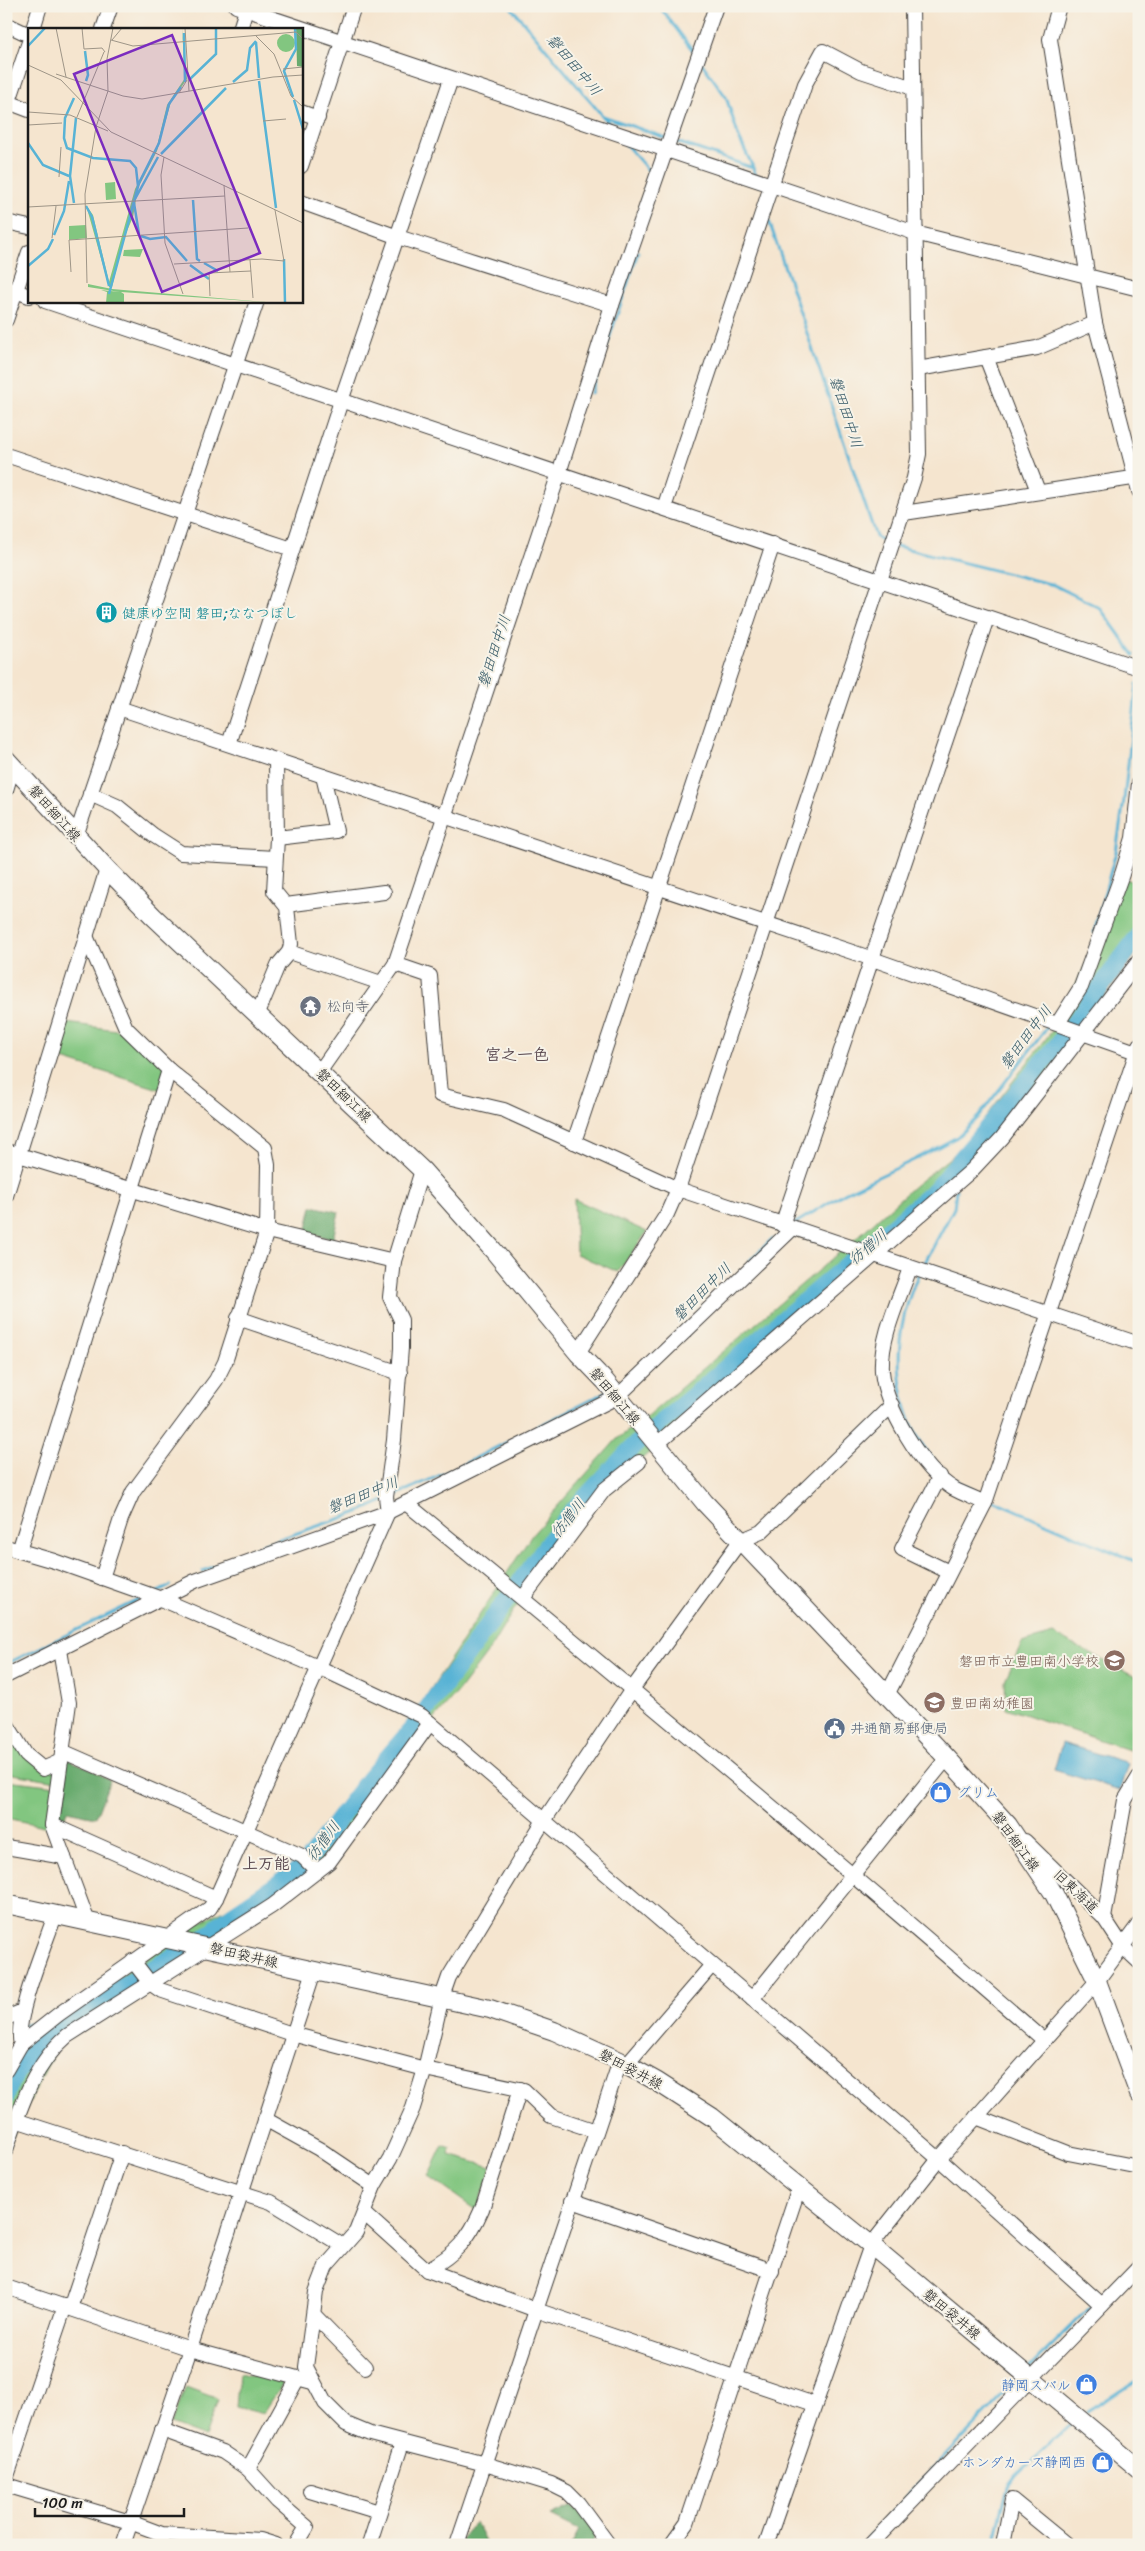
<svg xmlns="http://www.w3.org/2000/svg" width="1145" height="2551" font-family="Sriracha,'Klee One',sans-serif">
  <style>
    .green { fill: #82c680; stroke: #4f714e }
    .forest { fill: #69ab6e; stroke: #426445 }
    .water { fill: #58b3d5; stroke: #3a6878 }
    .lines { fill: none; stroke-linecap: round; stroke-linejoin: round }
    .stream { stroke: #58b3d5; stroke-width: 3 }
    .river { stroke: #58b3d5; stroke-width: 18 }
    .minor-casing { stroke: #3d3a37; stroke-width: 16 }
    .major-casing { stroke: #3d3a37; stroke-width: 20 }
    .minor { stroke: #fff; stroke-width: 14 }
    .major { stroke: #fff; stroke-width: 18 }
    .labels { text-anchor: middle; stroke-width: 4; stroke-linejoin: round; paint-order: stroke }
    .culture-label { font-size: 14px; fill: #0d838f; stroke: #f7f3e8; text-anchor: start }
    .street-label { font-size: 14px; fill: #1c1c1c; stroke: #f7f3e8 }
    .worship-label { font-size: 14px; fill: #5b616d; stroke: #f7f3e8; text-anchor: start }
    .education-label { font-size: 14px; fill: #785e54; stroke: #f7f3e8; text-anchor: end }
    .service-label { font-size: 14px; fill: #4e5e75; stroke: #f7f3e8; text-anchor: start }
    .shop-label { font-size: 14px; fill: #366cbe; stroke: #f7f3e8; text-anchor: end }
    .water-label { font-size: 15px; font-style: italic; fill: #345866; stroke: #f7f3e8 }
    .quarter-label { font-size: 16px; font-weight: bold; fill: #5b4a51; stroke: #f7f3e8 }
    .inset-river { fill: none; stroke: #58b3d5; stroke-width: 2.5 }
    .inset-road { fill: none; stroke: #9e9587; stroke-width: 1 }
    .view { fill: #7b2cbf; fill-opacity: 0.15; stroke: #7b2cbf; stroke-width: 2.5 }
    .inset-edge { fill: none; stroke: #1c1c1c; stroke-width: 2.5 }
  </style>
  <rect width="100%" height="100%" fill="#f7f3e8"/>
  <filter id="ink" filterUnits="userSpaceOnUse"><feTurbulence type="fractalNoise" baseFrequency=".02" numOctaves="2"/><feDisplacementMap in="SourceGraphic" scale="10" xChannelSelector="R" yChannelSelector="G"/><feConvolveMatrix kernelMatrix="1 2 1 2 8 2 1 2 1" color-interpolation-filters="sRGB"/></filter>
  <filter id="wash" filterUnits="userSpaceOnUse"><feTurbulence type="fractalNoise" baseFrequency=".0096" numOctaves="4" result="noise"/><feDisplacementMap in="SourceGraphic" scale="20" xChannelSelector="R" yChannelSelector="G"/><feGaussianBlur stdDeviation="1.12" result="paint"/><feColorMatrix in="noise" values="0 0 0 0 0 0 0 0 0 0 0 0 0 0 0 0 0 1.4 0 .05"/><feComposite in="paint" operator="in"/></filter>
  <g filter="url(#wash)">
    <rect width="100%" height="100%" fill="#f5e5cf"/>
    <g class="green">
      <polygon points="1125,879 1139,884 1139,950 995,1146 635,1465 604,1490 513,1611 490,1649 457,1693 424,1731 329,1862 58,2044 6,2150 6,2071 21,2044 194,1925 283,1881 302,1856 365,1787 380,1758 413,1716 532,1535 617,1439 649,1415 863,1232 915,1185 960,1150 1058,1023"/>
      <polygon points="67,1023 130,1032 169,1070 162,1090 50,1055"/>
      <polygon points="574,1199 647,1232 618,1272 576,1254"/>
      <polygon points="1053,1634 1139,1679 1138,1753 1006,1708 1005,1681 1022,1643"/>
      <polygon points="10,1741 43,1769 60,1766 58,1781 6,1773"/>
      <polygon points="6,1780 57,1786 48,1827 6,1818"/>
      <polygon points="443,2145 450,2148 449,2155 492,2167 477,2211 428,2176"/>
      <polygon points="239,2373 283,2383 263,2414 236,2407"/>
      <polygon points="186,2387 218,2399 205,2437 171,2424"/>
    </g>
    <g class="forest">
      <polygon points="312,1206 339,1212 333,1239 306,1233"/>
      <polygon points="61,1757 89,1768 110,1780 96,1817 67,1811 61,1829 52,1825"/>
      <polygon points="572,2506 597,2528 592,2545 571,2545 579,2530 551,2516"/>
      <polygon points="475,2521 487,2545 459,2545"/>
    </g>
    <polygon class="water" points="1062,1743 1128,1763 1120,1790 1054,1770"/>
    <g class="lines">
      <g class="stream">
        <polyline points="510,6 611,126"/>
        <polyline points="659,6 694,52"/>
        <polyline points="701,62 726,97 739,138 753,167"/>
        <polyline points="603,116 666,138"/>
        <polyline points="623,141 653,176"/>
        <polyline points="674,141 753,168 755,175"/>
        <polyline points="767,215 876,537 888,543"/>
        <polyline points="591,393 638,252"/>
        <polyline points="896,546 1054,585 1100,608 1134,655"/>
        <polyline points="1094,932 1116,852 1124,800 1137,684"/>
        <polyline points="950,1171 954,1182"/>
        <polyline points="794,1224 846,1192 916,1159 957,1137 979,1116 1050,1024"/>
        <polyline points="750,1260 772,1239"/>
        <polyline points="922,1268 954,1208 956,1190"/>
        <path d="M919 1273C888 1341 890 1423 949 1476 957 1482 967 1487 976 1492"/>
        <polyline points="389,1498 456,1468 606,1392"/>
        <polyline points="990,1499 1139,1563"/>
        <polyline points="203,1571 262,1545 359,1512 384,1501"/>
        <polyline points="156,1593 170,1586"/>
        <polyline points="6,1664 143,1598"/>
        <polyline points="24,2024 37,2025"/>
        <polyline points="1028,2369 1095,2303"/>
        <polyline points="1087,2412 1139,2379"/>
        <polyline points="861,2545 1020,2377"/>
        <polyline points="994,2545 1008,2486 1016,2475 1070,2425"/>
      </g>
      <polyline class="river" points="6,2096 10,2083 28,2056 52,2027 202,1940 232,1915 303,1867 369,1779 413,1728 568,1516 634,1446 935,1190 1059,1043 1139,935"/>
    </g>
  </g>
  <g filter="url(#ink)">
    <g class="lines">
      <defs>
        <g id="minor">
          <polyline points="236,6 915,233 1139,289"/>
          <polyline points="1059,6 1050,39 1095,323 1139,491"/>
          <polyline points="6,24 29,35"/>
          <polyline points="33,29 40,6"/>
          <polyline points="103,29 111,6"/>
          <polyline points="240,29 246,10"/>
          <polyline points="8,102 29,110"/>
          <polyline points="6,110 29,42"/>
          <polyline points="301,112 318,118"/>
          <polyline points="301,166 354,6"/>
          <polyline points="301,202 398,237 612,305"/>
          <polyline points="6,222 29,227"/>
          <polyline points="16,291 29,296"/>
          <polyline points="45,301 1139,668"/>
          <polyline points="6,320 29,252"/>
          <polyline points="986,357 1037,348 1095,323"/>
          <polyline points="918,369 986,357 1038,491"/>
          <polyline points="6,455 292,549"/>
          <polyline points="664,508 805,84 823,51 861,71 913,88"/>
          <polyline points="904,513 1139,477"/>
          <polyline points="119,708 864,956 1139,1053"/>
          <polyline points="229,744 341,401 451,79"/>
          <polyline points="6,790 13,767"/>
          <polyline points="90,794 117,806 153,835 181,853 275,858"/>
          <polyline points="76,836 257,301"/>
          <polyline points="277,838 336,831 323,776"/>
          <polyline points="286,905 384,892"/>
          <polyline points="86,936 126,1028 169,1070 265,1148 268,1165 267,1231 225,1362 216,1380 133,1492 121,1519 102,1578"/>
          <polyline points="289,952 381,983"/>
          <polyline points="395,964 430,976 440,1095 504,1110 678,1189 1139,1344"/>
          <polyline points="258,1013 278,965 289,952 291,944 287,907 274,891 277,838 276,760"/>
          <polyline points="1058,1023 1081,987 1122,874 1133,838 1139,783"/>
          <polyline points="320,1071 395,964 559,473 612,305 716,6"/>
          <polyline points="574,1142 773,544"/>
          <polyline points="6,1151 267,1231 394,1261"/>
          <polyline points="6,1196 107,869"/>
          <polyline points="782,1225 987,618"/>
          <path d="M910 1268C899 1300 880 1337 882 1371 885 1407 922 1470 954 1489 963 1494 975 1498 985 1503"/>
          <polyline points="238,1318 400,1373"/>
          <polyline points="578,1353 667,1214 678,1189 914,478 919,454 912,6"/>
          <polyline points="656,1445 972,1170 1002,1138 1139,961"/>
          <polyline points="940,1476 902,1549 949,1572"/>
          <path d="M406 1503C621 1679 834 1857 1044 2040"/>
          <polyline points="6,1547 54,1561 159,1598 318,1667 422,1716 939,2159 1102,2305"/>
          <polyline points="19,1551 169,1070"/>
          <polyline points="523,1598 604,1490 639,1462"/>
          <polyline points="60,1650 69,1703 52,1825 88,1922"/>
          <polyline points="6,1676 195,1581 388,1512 617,1397 792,1229"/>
          <polyline points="887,1695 985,1503 1139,1045"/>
          <polyline points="6,1723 26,1755 43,1769 61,1761"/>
          <polyline points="62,1751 302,1856 317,1871"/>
          <polyline points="52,1825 216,1898"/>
          <polyline points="1025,1841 1104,1918 1123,1947 1139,1962"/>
          <polyline points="6,1847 64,1857"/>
          <polyline points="1104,1918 1125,1800 1139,1777"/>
          <polyline points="133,1961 150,1983 160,1990 292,2034 425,2069 524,2090 551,2116 596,2131"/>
          <polyline points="752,1999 947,1758"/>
          <polyline points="6,2018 23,2011"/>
          <polyline points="21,2044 59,2014 210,1908 216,1898 388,1512 386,1497 394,1440 401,1348 401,1320 390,1297 394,1261 422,1170"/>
          <polyline points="626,2065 712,1965"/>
          <path d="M6 2070 21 2044C13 2019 46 1943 55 1915"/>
          <polyline points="6,2117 271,2202 343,2246"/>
          <polyline points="976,2117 1068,2153 1139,2167"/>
          <polyline points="265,2119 319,2149 374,2186"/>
          <path d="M6 2150C20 2108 33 2065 67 2036L272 1906 329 1862 430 1723"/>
          <polyline points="572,2201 772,2271"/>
          <polyline points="364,2213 427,2270 536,2310 814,2404"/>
          <path d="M427 2270C456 2254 469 2239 482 2209L520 2089"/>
          <polyline points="6,2287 190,2349 312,2382"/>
          <polyline points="70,2308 122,2153"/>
          <polyline points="314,2315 365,2367"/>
          <polyline points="162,2430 223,2452 248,2469"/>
          <polyline points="6,2479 65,2306"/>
          <polyline points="6,2485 130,2522 162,2534 260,2540 276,2545"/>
          <polyline points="310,2491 379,2512"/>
          <polyline points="123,2545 190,2349 314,1971"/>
          <polyline points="296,2545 307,2527 277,2501 248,2469 298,2378"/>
          <polyline points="369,2545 402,2443"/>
          <polyline points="457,2545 620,2061"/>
          <polyline points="609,2545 578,2503 567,2492 551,2484 485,2464 370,2434 346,2424 325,2403 306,2367 316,2292 326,2266 356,2232 374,2186 390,2159 413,2108 425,2069 442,1997 449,1977 543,1822 633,1688 740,1541 761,1532 892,1405"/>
          <polyline points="671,2545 687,2523 799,2187"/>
          <polyline points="766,2545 871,2245 939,2159 1097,1981 1139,1924"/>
          <polyline points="870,2545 1139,2267"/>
          <polyline points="1003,2545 1012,2500 1067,2545"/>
        </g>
        <g id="major">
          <polyline points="6,759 107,869 153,916 422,1170 493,1250 578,1353 605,1381 705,1503 947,1758 1008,1825 1054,1894 1097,1981 1139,2094"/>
          <polyline points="6,1904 490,2009 554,2031 620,2061 656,2081 712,2117 871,2245 1139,2469"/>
        </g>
      </defs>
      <use href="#minor" class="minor-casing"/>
      <use href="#major" class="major-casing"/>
      <use href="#minor" class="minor"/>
      <use href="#major" class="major"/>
    </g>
  </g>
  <defs>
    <symbol id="building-disc" viewBox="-11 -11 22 22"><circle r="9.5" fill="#0f9aa8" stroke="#f7f3e8"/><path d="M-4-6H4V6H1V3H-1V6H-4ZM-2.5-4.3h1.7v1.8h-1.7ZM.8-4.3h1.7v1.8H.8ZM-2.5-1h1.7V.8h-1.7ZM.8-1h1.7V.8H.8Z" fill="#fff"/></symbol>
    <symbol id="temple-disc" viewBox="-11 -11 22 22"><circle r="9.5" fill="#6b7280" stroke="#f7f3e8"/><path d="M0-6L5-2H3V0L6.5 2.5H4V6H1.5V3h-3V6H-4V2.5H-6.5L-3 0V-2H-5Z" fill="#fff"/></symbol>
    <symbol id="school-disc" viewBox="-11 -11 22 22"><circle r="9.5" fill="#8d6e63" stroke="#f7f3e8"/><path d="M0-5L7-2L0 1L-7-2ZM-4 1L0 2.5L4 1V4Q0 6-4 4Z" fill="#fff"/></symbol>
    <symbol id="civic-disc" viewBox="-11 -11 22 22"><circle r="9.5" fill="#5c6f8a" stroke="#f7f3e8"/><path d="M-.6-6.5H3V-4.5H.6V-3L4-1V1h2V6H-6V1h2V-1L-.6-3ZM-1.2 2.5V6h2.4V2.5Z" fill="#fff"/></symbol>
    <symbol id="shop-disc" viewBox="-11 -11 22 22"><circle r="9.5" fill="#3f7fe0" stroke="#f7f3e8"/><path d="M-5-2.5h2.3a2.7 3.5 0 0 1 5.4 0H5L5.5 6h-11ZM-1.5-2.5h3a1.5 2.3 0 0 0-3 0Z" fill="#fff"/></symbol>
  </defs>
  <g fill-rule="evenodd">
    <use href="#building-disc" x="94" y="600" width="25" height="25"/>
    <use href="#temple-disc" x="298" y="994" width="25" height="25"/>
    <use href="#school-disc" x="1102" y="1648" width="25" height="25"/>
    <use href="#school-disc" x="922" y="1690" width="25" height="25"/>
    <use href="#civic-disc" x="822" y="1716" width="25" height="25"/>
    <use href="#shop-disc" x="928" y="1780" width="25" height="25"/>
    <use href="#shop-disc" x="1074" y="2372" width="25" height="25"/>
    <use href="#shop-disc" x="1090" y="2450" width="25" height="25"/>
  </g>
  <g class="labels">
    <g class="culture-label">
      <text x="122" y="618">健康ゆ空間 磐田;ななつぼし</text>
    </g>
    <g class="street-label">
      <text transform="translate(55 813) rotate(48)" y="5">磐田細江線</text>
      <text transform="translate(344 1095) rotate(44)" y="5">磐田細江線</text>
      <text transform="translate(615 1396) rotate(50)" y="5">磐田細江線</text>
      <text transform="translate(1016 1841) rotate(54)" y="5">磐田細江線</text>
      <text transform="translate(1076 1891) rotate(44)" y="5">旧東海道</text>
      <text transform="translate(244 1955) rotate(13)" y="5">磐田袋井線</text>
      <text transform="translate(631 2069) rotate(28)" y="5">磐田袋井線</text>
      <text transform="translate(952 2314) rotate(40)" y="5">磐田袋井線</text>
    </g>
    <g class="worship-label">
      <text x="327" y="1011">松向寺</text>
    </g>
    <g class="education-label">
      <text x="1099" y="1666">磐田市立豊田南小学校</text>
      <text x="950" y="1708" text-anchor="start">豊田南幼稚園</text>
    </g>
    <g class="service-label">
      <text x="850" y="1733">井通簡易郵便局</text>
    </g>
    <g class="shop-label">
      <text x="957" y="1797" text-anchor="start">グリム</text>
      <text x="1071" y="2390">静岡スバル</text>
      <text x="1086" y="2467">ホンダカーズ静岡西</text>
    </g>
    <g class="water-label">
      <text transform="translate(574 65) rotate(50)" y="5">磐田田中川</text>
      <text transform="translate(846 412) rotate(72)" y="5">磐田田中川</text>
      <text transform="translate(494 651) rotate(-72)" y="5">磐田田中川</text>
      <text transform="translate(1026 1037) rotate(-53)" y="5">磐田田中川</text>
      <text transform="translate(868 1247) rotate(-40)" y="5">彷僧川</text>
      <text transform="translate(702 1292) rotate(-45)" y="5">磐田田中川</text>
      <text transform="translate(363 1495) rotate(-22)" y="5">磐田田中川</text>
      <text transform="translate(568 1518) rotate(-51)" y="5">彷僧川</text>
      <text transform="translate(323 1841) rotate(-53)" y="5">彷僧川</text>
    </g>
    <g class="quarter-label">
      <text x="517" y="1060">宮之一色</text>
      <text x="266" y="1869">上万能</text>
    </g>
  </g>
  <g transform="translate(28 28)">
    <rect width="275" height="275" fill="#f5e5cf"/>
    <path d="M154 0 159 51 143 74 129 123 110 160 105 189 96 210 84 259H81L58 177 65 187 81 254 107 161 129 118 139 77 157 50ZM249 15a9 9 0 1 1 18 0a9 9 0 1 1-18 0ZM87 154 88 171 78 172 77 155ZM58 197 59 210 41 212V198ZM115 221 112 229 95 228 96 222ZM60 256 84 261 250 275 93 264 96 266V275H78L79 264 73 262 92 264 60 259Z" fill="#82c680"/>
    <path d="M268 0H274L275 7V39L269 38Z" fill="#69ab6e"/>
    <path class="inset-river" d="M156 5 157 54M228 14 231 50M0 18 17 0M57 23 60 47 58 53M162 51 188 26V0M231 53 248 180M205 54 219 42 222 20 228 13M265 69 256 43 268 21 267 0M46 70 37 90 36 110 39 120 65 130 102 133 108 140 110 158M266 72 275 101M0 115 15 137 41 148M133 126 198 60M107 171 130 129M165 172 169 231 172 233M46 175 42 148 48 90M106 175 111 206M58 178 64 189 81 258M26 207 36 183 41 153M113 208 122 211 138 209 159 233M256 231 257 275M176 235 190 243M162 237 181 251M0 238 20 221 25 211M81 266 111 155 131 115 141 76 153 59"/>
    <path class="inset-road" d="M28 0 38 49M54 0 56 21 74 20 77 24M157 0 161 63M228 8 246 26 263 68 275 79M83 12 105 18 268 4 275 11M84 12 94 0M0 37 33 52 83 104 275 195M255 41 275 39M28 46 95 68 114 71 245 49 275 47M151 65 159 52M0 84 42 87 80 103M49 89 76 24M235 93 258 91M0 97 34 95M136 129 133 147 137 215 155 266M31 149 33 119M196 157 202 244M0 179 197 168M24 210 28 178M222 232 225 270M146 236 234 231 256 233 247 182M43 244 41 212 220 200M59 255 57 166 68 99 80 63 79 31 85 0M182 268 181 245 223 243"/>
    <path class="view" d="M144 7 232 225 134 264 46 46Z"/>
    <rect width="275" height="275" class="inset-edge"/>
  </g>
  <rect width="1145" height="2551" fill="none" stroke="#f7f3e8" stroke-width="25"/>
  <path d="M35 2508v8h149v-8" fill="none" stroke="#1c1c1c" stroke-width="2.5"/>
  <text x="42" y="2508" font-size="15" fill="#1c1c1c" stroke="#f7f3e8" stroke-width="4" paint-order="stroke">100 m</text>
</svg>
